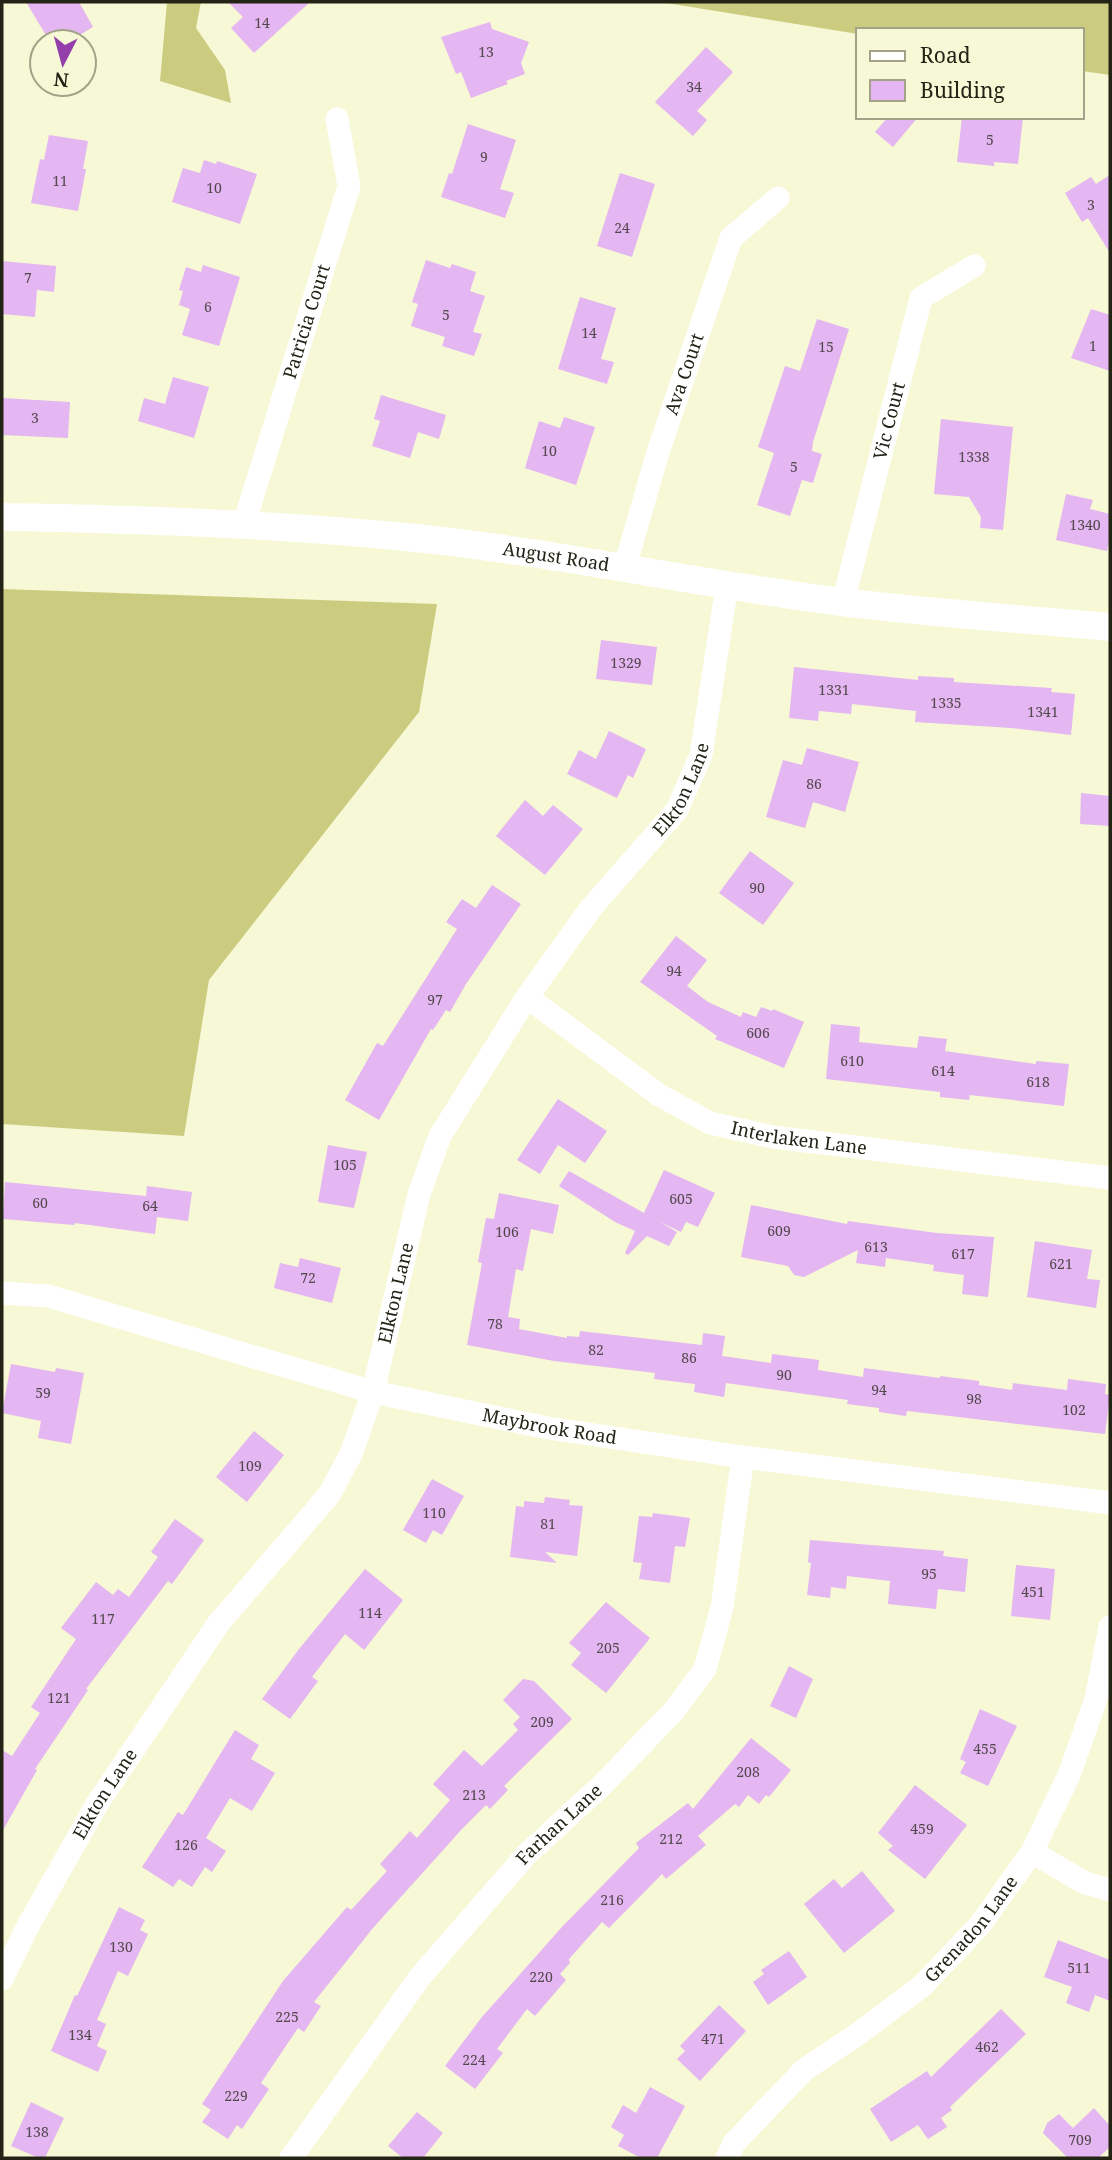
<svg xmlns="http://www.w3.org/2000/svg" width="1112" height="2160" font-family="'Noto Serif',serif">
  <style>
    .forest { fill: #cccc81 }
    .building { fill: #e4b6f2 }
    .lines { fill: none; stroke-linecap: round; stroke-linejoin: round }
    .minor { stroke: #fff; stroke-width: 23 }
    .tertiary { stroke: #fff; stroke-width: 28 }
    .labels { text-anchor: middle; stroke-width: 6; stroke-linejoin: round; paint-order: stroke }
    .number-label { font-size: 14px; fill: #53484d }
    .street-label { font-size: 18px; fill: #232316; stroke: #f7f8d5 }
  </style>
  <rect width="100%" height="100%" fill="#f7f8d5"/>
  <g class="forest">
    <polygon points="167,2 201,2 196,28 225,70 231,103 160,81"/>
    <polygon points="660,2 1110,2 1110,75 1082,71 1082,30 858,30 858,34"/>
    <polygon points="2,589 437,604 419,712 209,980 184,1136 2,1124"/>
  </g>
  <g class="building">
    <polygon points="26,2 79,2 93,27 68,42 50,42"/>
    <polygon points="228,2 310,2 254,53 231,28 243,17"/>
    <polygon points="490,22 492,29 529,42 521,63 525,74 506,81 508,84 471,98 461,72 456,74 441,37"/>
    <polygon points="706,47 733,72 697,111 707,120 693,136 655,102"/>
    <polygon points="888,117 918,117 893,147 875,132"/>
    <polygon points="962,117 1023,117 1018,164 994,162 994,166 957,162"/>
    <polygon points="468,124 516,140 500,189 514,193 505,218 441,197 449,173 452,174"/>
    <polygon points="49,135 88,141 83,169 86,169 78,211 31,203 40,159 44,160"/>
    <polygon points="204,160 216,164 217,161 257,174 240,224 172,202 183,168 200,173"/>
    <polygon points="620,173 655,184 632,257 597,246"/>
    <polygon points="1110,175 1110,253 1088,218 1082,222 1065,193 1091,177 1096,184"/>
    <polygon points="426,260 450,268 452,264 476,272 470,291 485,296 473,332 482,334 474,356 442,346 445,337 411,326 418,304 412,302"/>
    <polygon points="2,261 56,266 54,292 37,290 35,317 2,314"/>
    <polygon points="203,265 240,277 219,346 182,335 190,309 179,305 183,291 179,290 186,267 201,272"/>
    <polygon points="580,297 616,308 601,359 614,362 607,384 558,369"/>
    <polygon points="1091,309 1110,315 1110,371 1071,358"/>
    <polygon points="817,319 849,329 813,442 812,451 822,454 813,483 802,480 790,516 757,505 774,453 758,447 785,366 800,371"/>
    <polygon points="173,377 209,387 194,438 138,421 144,398 165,404"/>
    <polygon points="381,395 446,415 439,439 418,432 410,458 372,446 380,421 374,419"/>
    <polygon points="2,398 70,402 68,438 2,435"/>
    <polygon points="564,417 595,427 576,485 525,468 539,421 560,428"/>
    <polygon points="941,419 1013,427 1003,530 980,528 981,517 969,497 934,494"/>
    <polygon points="1066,494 1093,500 1090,509 1110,514 1110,537 1107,551 1056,540"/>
    <polygon points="601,640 657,647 652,685 596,679"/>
    <polygon points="794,667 918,680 918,676 954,678 954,682 1052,688 1051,692 1075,694 1071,735 1011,728 915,722 916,711 852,704 851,714 819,711 818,721 789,718"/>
    <polygon points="609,731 646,749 633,778 628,775 617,798 567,774 579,750 596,759"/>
    <polygon points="807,748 859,762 845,812 813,802 805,828 766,817 783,760 802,765"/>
    <polygon points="1081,793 1110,796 1110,826 1080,824"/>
    <polygon points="525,800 543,816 553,805 583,829 545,875 496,836"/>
    <polygon points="750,851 794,883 763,925 719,893"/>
    <polygon points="492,885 521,904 466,984 450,1012 446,1010 433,1030 431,1029 379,1120 345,1100 377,1043 383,1046 457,929 446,922 462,899 476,908"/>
    <polygon points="676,936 707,960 687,986 708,1002 741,1017 743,1012 756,1017 761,1007 772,1011 773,1009 804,1022 784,1068 715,1039 717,1036 640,982"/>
    <polygon points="831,1024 860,1027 859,1042 917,1048 919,1036 947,1039 945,1051 1036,1064 1036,1061 1069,1064 1064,1106 970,1095 969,1100 940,1097 940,1092 826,1079"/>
    <polygon points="558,1099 607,1131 585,1163 558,1145 540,1174 517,1160"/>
    <polygon points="328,1145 367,1152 354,1208 318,1202"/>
    <polygon points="664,1170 715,1193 698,1227 686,1222 681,1232 660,1222 677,1232 669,1246 647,1236 628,1255 625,1253 635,1231 615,1222 559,1186 569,1171 644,1213"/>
    <polygon points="5,1182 146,1196 147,1186 192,1192 188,1221 157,1217 155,1234 75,1223 74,1225 3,1219"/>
    <polygon points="499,1193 559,1205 553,1234 531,1229 523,1271 516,1269 508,1317 520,1319 519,1329 567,1338 567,1336 579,1337 580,1331 702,1345 703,1333 725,1336 722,1356 771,1363 772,1354 819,1360 818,1370 863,1377 864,1368 940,1378 940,1376 979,1381 979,1385 1012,1390 1013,1383 1067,1390 1068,1379 1106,1384 1105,1394 1110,1395 1105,1434 907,1411 906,1416 879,1412 879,1408 847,1404 848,1400 726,1383 724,1397 694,1392 695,1384 654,1379 655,1373 554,1361 467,1345 482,1263 478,1262 486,1218 494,1219"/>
    <polygon points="751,1205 847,1224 848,1221 937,1233 994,1237 988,1297 962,1294 964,1275 933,1271 934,1265 886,1258 885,1267 856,1263 858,1250 804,1277 794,1275 788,1266 741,1257"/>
    <polygon points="1035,1241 1092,1250 1087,1279 1100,1280 1096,1308 1027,1297"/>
    <polygon points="300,1258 341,1268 332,1303 274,1288 280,1263 298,1267"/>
    <polygon points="11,1364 55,1372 56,1368 84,1373 71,1444 38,1438 41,1421 2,1413"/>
    <polygon points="254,1431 284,1455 247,1502 216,1477"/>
    <polygon points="432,1479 464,1496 442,1535 433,1530 426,1543 403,1530"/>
    <polygon points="545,1497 570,1500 569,1505 583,1506 577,1556 545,1552 557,1563 510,1557 516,1506 524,1507 524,1501 544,1503"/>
    <polygon points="653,1513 690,1518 685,1547 675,1546 670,1583 639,1579 642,1563 633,1562 639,1516 652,1517"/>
    <polygon points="175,1519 204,1540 172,1584 168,1581 86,1689 88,1690 35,1769 37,1770 2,1832 2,1750 12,1756 40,1713 31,1707 76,1639 61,1628 96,1582 113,1595 118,1589 129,1597 158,1557 151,1552"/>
    <polygon points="810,1540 944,1551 943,1556 968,1559 965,1592 938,1589 936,1609 888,1604 890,1581 847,1576 846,1589 831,1587 830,1598 807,1595 811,1563 808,1562"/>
    <polygon points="1016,1565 1055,1569 1050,1620 1011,1616"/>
    <polygon points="365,1569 403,1600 364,1650 345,1634 312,1677 318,1681 290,1719 262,1699 299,1649"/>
    <polygon points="606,1602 650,1638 606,1693 571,1665 581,1653 569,1643"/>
    <polygon points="789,1666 813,1679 796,1718 770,1706"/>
    <polygon points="523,1679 534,1681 572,1719 504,1786 508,1790 490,1809 486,1805 462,1829 373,1928 314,2002 321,2006 304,2032 298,2028 261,2083 269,2089 242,2129 237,2125 228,2139 202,2122 211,2110 202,2104 283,1981 347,1907 351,1910 387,1871 380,1864 410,1831 417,1838 450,1800 433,1784 464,1750 482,1766 518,1730 513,1724 520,1717 503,1700"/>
    <polygon points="980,1709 1017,1726 988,1786 960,1773 966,1762 960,1759"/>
    <polygon points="235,1730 259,1745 251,1759 275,1773 252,1811 230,1798 206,1838 226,1851 212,1872 205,1867 192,1887 179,1879 173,1887 142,1867 178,1812 183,1815"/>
    <polygon points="751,1738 791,1770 769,1797 766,1795 759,1804 748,1795 739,1807 735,1804 698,1836 706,1845 666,1879 662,1874 609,1928 602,1922 569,1959 570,1963 560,1974 566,1980 535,2016 527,2009 497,2049 503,2053 475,2089 445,2066 482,2017 561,1928 639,1848 636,1843 688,1803 693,1809"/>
    <polygon points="915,1785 967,1825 925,1879 888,1850 893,1846 878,1833"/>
    <polygon points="862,1871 895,1911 844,1953 804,1904 834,1879 842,1888"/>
    <polygon points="119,1907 145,1920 140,1930 148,1934 128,1976 118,1971 97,2020 106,2024 97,2046 107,2051 98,2072 51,2051 75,1995 77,1996"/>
    <polygon points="1058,1940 1110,1960 1110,2001 1095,1995 1089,2012 1066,2003 1072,1987 1044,1977"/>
    <polygon points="789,1951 807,1977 768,2005 753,1982 764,1974 761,1970"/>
    <polygon points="719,2005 746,2031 700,2081 677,2059 685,2051 680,2046"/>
    <polygon points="1001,2009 1026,2034 950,2107 952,2110 941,2118 947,2127 928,2139 918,2125 891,2142 870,2109 927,2071 931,2077"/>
    <polygon points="650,2087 685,2106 657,2158 641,2158 618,2146 624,2135 611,2127 623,2105 636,2113"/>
    <polygon points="31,2102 64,2118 45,2158 39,2158 11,2146"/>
    <polygon points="1094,2108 1110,2126 1110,2147 1098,2158 1068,2158 1043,2133 1047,2123 1059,2114 1073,2128"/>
    <polygon points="417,2112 443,2133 423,2158 403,2158 388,2146"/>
  </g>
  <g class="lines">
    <g class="minor">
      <path id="s1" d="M244 524 349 186 337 119"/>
      <path id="s2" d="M624 570 658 452 731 238 778 198"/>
      <path id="s3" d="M843 602 921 298 974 266"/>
      <path id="s4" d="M527 997 659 1095 710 1123 773 1137 1110 1178"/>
      <path id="s5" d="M2 1293 48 1296 373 1392 548 1428 743 1457 1110 1503"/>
      <polyline points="1032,1852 1085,1883 1110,1890"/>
      <path id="s6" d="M2 1979 28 1926 97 1804 218 1624 329 1495 351 1454 373 1392 419 1194 440 1136 527 997 591 908 677 810 701 755 727 585"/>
      <path id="s7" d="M291 2158 420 1977 526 1855 601 1786 673 1712 705 1669 722 1607 743 1457"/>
      <path id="s8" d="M727 2158 734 2143 804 2070 858 2034 922 1986 980 1925 1032 1852 1069 1775 1096 1699 1110 1627"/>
    </g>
    <path class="tertiary" id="s9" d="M2 517C140 519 278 524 416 538 559 553 700 584 842 602 931 613 1021 619 1110 627"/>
  </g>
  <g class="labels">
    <g class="number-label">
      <text x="262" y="28">14</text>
      <text x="486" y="57">13</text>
      <text x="694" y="92">34</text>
      <text x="990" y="145">5</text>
      <text x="484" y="162">9</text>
      <text x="60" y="186">11</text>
      <text x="214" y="193">10</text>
      <text x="1091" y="210">3</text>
      <text x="622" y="233">24</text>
      <text x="28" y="283">7</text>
      <text x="208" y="312">6</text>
      <text x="446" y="320">5</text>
      <text x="589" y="338">14</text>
      <text x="1093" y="351">1</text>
      <text x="826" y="352">15</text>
      <text x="35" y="423">3</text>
      <text x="549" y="456">10</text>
      <text x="974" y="462">1338</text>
      <text x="794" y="472">5</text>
      <text x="1085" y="530">1340</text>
      <text x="626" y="668">1329</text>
      <text x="834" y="695">1331</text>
      <text x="946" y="708">1335</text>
      <text x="1043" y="717">1341</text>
      <text x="814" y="789">86</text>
      <text x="757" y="893">90</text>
      <text x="674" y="976">94</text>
      <text x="435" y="1005">97</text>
      <text x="758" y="1038">606</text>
      <text x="852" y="1066">610</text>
      <text x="943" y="1076">614</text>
      <text x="1038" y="1087">618</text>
      <text x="345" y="1170">105</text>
      <text x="681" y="1204">605</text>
      <text x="40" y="1208">60</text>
      <text x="150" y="1211">64</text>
      <text x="779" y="1236">609</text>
      <text x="507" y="1237">106</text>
      <text x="876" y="1252">613</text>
      <text x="963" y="1259">617</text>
      <text x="1061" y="1269">621</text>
      <text x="308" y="1283">72</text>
      <text x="495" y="1329">78</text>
      <text x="596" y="1355">82</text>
      <text x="689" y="1363">86</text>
      <text x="784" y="1380">90</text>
      <text x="879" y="1395">94</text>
      <text x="43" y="1398">59</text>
      <text x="974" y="1404">98</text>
      <text x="1074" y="1415">102</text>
      <text x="250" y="1471">109</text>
      <text x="434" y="1518">110</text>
      <text x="548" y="1529">81</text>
      <text x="929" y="1579">95</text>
      <text x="1033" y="1597">451</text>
      <text x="370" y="1618">114</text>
      <text x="103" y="1624">117</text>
      <text x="608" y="1653">205</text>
      <text x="59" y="1703">121</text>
      <text x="542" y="1727">209</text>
      <text x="985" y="1754">455</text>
      <text x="748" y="1777">208</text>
      <text x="474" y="1800">213</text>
      <text x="922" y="1834">459</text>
      <text x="671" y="1844">212</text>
      <text x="186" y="1850">126</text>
      <text x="612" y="1905">216</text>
      <text x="121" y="1952">130</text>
      <text x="1079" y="1973">511</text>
      <text x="541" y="1982">220</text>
      <text x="287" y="2022">225</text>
      <text x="80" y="2040">134</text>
      <text x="713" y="2044">471</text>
      <text x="987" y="2052">462</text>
      <text x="474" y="2065">224</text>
      <text x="236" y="2101">229</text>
      <text x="37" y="2137">138</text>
      <text x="1080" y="2145">709</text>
    </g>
    <g class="street-label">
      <text dy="6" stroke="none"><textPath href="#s1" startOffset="212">Patricia Court</textPath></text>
      <text dy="6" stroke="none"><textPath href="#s2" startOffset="205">Ava Court</textPath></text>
      <text dy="6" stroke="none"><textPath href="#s3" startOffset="187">Vic Court</textPath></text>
      <text dy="6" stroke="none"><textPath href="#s9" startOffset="556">August Road</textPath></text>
      <text dy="6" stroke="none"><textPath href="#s6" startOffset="1388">Elkton Lane</textPath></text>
      <text dy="6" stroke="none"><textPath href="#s4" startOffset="313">Interlaken Lane</textPath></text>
      <text dy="6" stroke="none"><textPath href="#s6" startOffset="800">Elkton Lane</textPath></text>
      <text dy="6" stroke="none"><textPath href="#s5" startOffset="565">Maybrook Road</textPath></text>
      <text dy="6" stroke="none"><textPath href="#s6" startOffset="212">Elkton Lane</textPath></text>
      <text dy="6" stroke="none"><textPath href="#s7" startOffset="429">Farhan Lane</textPath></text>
      <text dy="6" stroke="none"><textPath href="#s8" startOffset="338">Grenadon Lane</textPath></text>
    </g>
  </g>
  <rect width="1112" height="2160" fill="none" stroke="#232316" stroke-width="7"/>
  <rect x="856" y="28" width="228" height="91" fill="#f7f8d5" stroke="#a2a389" stroke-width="2"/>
  <rect x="870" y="51" width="35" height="10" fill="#ffffff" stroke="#a2a389" stroke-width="2"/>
  <text x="920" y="63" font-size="21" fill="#232316">Road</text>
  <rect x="870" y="80" width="35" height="21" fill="#e4b6f2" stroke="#a2a389" stroke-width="2"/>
  <text x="920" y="98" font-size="21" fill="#232316">Building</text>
  <g transform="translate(63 63) rotate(186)"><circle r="33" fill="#f7f8d5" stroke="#a2a389" stroke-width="2"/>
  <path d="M0-5L12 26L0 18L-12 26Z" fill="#943eab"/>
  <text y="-10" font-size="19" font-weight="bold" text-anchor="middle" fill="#232316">N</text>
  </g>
</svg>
